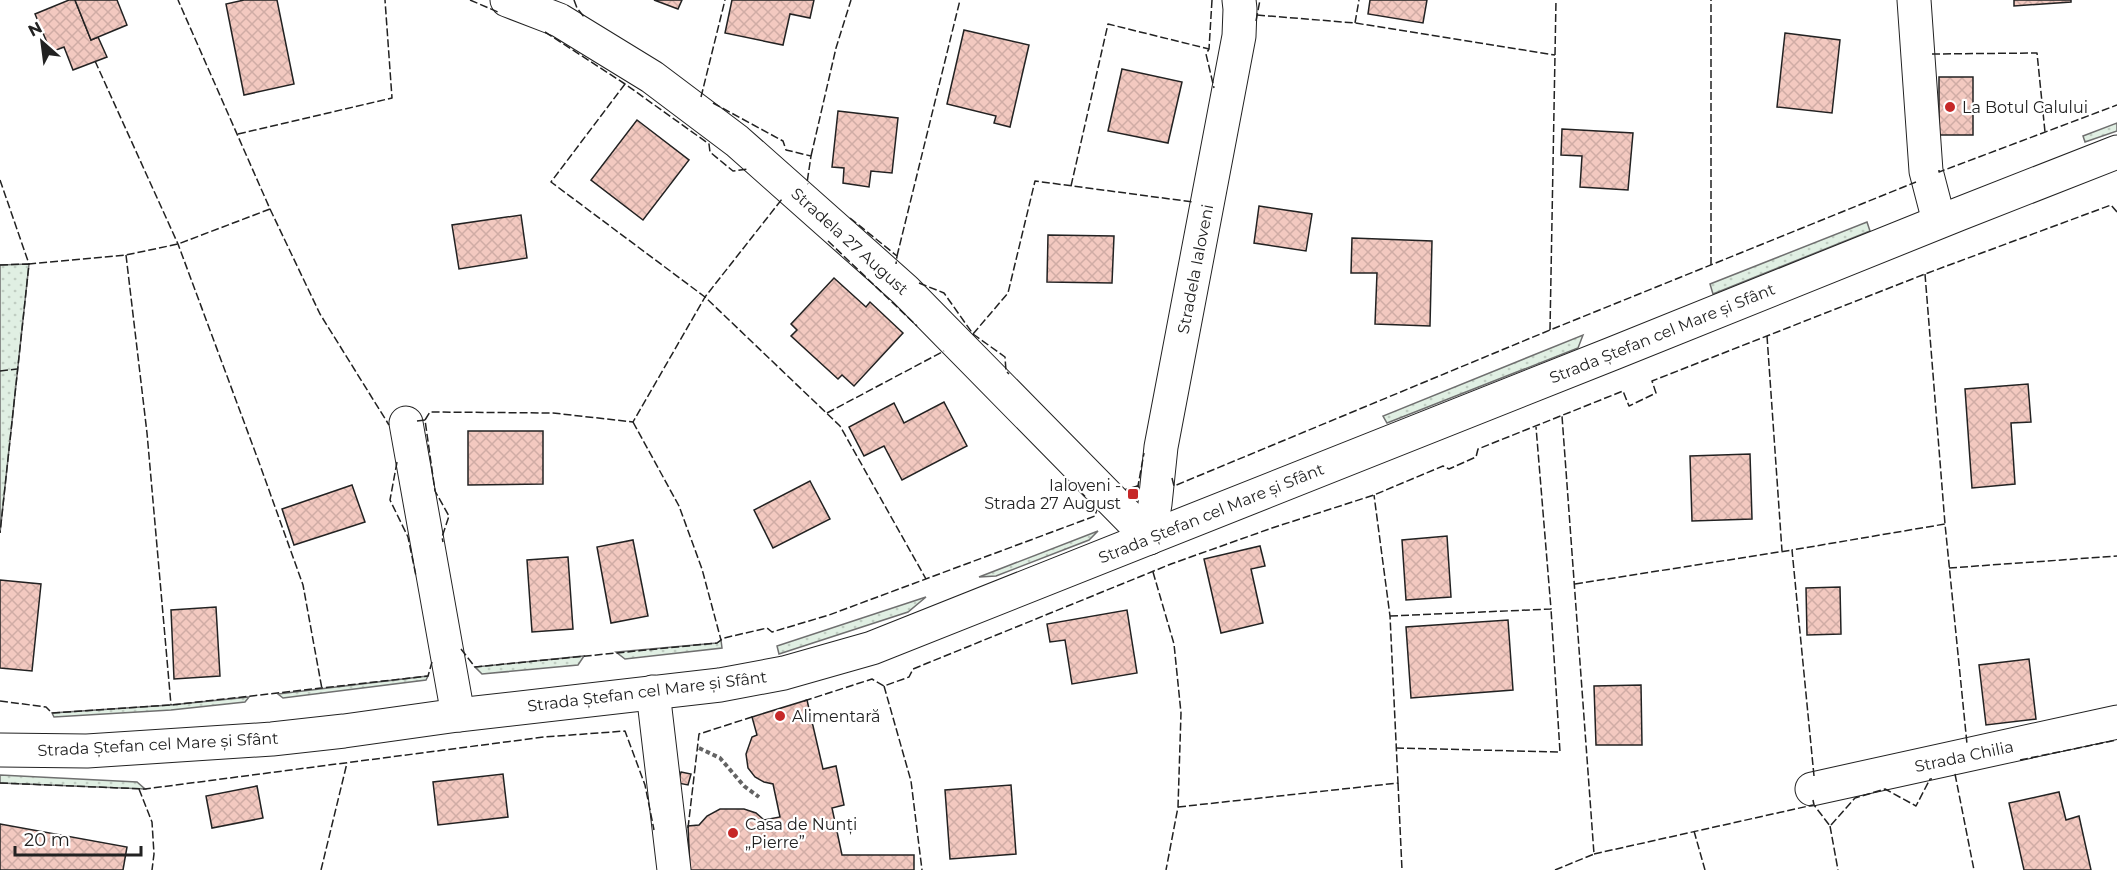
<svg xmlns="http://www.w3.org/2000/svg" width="2117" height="870" font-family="Montserrat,sans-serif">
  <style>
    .green { fill: url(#green-dots); stroke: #6f6f6f; stroke-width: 1.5 }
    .building { fill: url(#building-cross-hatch); stroke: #222; stroke-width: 1.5 }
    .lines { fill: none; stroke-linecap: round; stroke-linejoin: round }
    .minor-casing { stroke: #222; stroke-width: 35 }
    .major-casing { stroke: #222; stroke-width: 35 }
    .path { stroke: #646464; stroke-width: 4; stroke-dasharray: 4.5 3; stroke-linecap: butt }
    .minor { stroke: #fff; stroke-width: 33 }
    .major { stroke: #fff; stroke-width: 33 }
    .fence { stroke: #222; stroke-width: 1.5; stroke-dasharray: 8 3; stroke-linecap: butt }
    .poi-dot { fill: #c62828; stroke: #fff; stroke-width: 2 }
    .labels { text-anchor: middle; stroke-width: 4.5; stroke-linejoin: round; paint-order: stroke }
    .poi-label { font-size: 16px; fill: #222; stroke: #fff; text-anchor: start }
    .street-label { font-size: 16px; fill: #222; stroke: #fff }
  </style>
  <defs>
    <pattern id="green-dots" width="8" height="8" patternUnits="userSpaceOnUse" patternTransform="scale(1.5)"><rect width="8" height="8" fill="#e0efe3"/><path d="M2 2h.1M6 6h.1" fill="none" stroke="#c0cdc2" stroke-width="1.8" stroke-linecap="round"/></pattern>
    <pattern id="building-cross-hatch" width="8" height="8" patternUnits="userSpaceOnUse" patternTransform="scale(1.5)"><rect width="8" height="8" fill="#f3c9c0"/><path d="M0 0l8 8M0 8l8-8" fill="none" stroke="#d0aca5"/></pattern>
  </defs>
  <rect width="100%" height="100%" fill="#fff"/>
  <g class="green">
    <polygon points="2117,123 2117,131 2085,142 2083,136"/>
    <polygon points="1867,222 1870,231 1713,294 1710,284"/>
    <polygon points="29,264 0,533 0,265"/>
    <polygon points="1583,335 1578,348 1387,423 1383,416"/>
    <polygon points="1098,531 1089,540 996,576 979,577"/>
    <polygon points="926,597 908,612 779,654 777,646"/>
    <polygon points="721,640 722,648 625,659 616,652 717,643"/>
    <polygon points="584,656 578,665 482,674 475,667"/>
    <polygon points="428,676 426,680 283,698 278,694"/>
    <polygon points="249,697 245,702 171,710 54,717 52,713 171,705"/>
    <polygon points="0,775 137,782 145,789 0,783"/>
  </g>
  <g class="building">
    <polygon points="69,0 75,0 91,40 98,37 107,57 73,70 64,47 51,52 35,14"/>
    <polygon points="75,0 117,0 127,25 91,40"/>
    <polygon points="244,0 277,0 294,84 244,95 226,4"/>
    <polygon points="654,0 682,0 678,9"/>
    <polygon points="732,0 814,0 810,18 790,14 783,45 725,33"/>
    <polygon points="1370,0 1427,0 1423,23 1368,14"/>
    <polygon points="2014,0 2071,0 2071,2 2014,6"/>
    <polygon points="964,30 1029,45 1010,127 994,123 996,116 947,104"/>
    <polygon points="1785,33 1840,40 1832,113 1777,107"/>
    <polygon points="1122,69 1182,82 1168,143 1108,131"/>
    <rect x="1939" y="77" width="34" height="58"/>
    <polygon points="838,111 898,118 892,173 871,171 869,187 843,183 844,168 832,167"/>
    <polygon points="637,120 689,160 643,220 591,180"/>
    <polygon points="1562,129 1633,133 1628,190 1580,187 1582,156 1561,155"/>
    <polygon points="1259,206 1312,214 1306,251 1254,243"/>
    <polygon points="521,215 527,258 459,269 452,225"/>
    <polygon points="1048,235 1114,236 1112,283 1047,282"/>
    <polygon points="1352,238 1432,241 1430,326 1375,324 1377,273 1351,273"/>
    <polygon points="834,278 866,307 870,302 903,333 854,386 842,375 838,379 791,336 797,330 791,324"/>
    <polygon points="2028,384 2031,422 2011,423 2015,484 1972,488 1965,389"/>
    <polygon points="944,402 967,446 902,480 884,446 864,456 849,427 894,403 904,423"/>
    <polygon points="468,431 543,431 543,484 468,485"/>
    <polygon points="1750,454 1752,519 1692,521 1690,456"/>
    <polygon points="810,481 830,519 773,548 754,510"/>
    <polygon points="352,485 365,522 294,545 282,509"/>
    <polygon points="1138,486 1141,495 1123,500 1120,491"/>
    <polygon points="1447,536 1451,597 1406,600 1402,540"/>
    <polygon points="633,540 648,616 611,623 597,547"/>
    <polygon points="1260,546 1265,566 1251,569 1263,623 1221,633 1204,559"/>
    <polygon points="568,557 573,629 532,632 527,560"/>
    <polygon points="0,580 41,584 32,671 0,668"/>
    <polygon points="1840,587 1841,634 1807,635 1806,588"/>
    <polygon points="216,607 220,676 174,679 171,610"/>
    <polygon points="1127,610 1137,673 1072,684 1065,640 1050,642 1047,624"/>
    <polygon points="1508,620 1513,690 1411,698 1406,627"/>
    <polygon points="2029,659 2036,719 1986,725 1979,665"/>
    <polygon points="1641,685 1642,745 1596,745 1594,686"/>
    <polygon points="807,700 823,769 836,766 844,805 832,808 842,855 914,855 914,870 690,870 688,826 699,825 707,816 720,809 744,809 756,813 764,820 780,817 773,784 764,782 755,777 748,768 746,754 752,737 757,735 752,717"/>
    <polygon points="681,772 691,774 688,785 678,783"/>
    <polygon points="503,774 508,817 438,825 433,782"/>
    <polygon points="1011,785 1016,854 950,859 945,790"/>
    <polygon points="257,786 263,818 212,828 206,796"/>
    <polygon points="2059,792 2066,820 2079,816 2091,870 2024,870 2009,803"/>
    <polygon points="0,824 127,847 123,870 0,870"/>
  </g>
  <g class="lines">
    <defs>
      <g id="minor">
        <polyline points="507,0 559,20 652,77 737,141 905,290 1149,538"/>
        <polyline points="1914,0 1926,171 1939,221"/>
        <polyline points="406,423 458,715"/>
        <polyline points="1149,538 1155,504 1161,447 1239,36 1240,9 1239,0"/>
        <polyline points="653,692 674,870"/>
        <polyline points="1812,789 2117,722"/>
      </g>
      <polyline id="major" points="0,750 87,751 272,739 344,731 458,715 720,685 784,673 872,648 1614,353 1959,214 2117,152"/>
    </defs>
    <use href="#minor" class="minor-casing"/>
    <use href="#major" class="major-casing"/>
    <polyline class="path" points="699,748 720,758 744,786 759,797"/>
    <use href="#minor" class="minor"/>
    <use href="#major" class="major"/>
    <g class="fence">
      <polyline points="470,0 498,12"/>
      <polyline points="574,0 577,8 585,18"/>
      <polyline points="1212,0 1209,49 1206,54 1214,88"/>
      <polyline points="1257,15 1355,23 1555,55"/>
      <polyline points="1256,21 1260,0"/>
      <polyline points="1355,23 1359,0"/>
      <polyline points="545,32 625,84 709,144 710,152 733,171 749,169"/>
      <polyline points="1932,54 2037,53 2045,132"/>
      <polyline points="95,61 178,244 260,465 303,585 322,689"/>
      <polyline points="625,84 551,182 705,297 840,426 926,579"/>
      <polyline points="701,97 725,0"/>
      <polyline points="713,103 783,141 786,150 811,156 807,183 808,184"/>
      <polyline points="238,134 392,98 385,0"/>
      <polyline points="811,156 836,48 851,0"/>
      <polyline points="1939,170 1939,172 2117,105"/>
      <polyline points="0,180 29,264 126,255 178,244 270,209 178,0"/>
      <polyline points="1071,186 1108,24 1209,49"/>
      <polyline points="270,209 320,314 389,425"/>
      <polyline points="850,218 897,256 896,264"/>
      <polyline points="828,241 917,326"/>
      <polyline points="126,255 147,433 171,705"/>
      <polyline points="897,256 960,0"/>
      <polyline points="0,265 29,264 0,533"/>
      <polyline points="1711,265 1711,0"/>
      <polyline points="1925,274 1945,524"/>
      <polyline points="919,283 944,293 973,334 1005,357 1006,371 1009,374"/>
      <polyline points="1550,330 1556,0"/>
      <polyline points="973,334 1008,293 1035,181 1193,202"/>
      <polyline points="1767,336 1782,551"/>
      <polyline points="0,371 17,369"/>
      <polyline points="827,413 944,351"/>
      <polyline points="425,420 430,412 553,413 633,422 705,297 782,199"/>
      <polyline points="417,421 425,420 435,491 449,516 442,537 443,542"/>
      <polyline points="633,422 679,506 702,569 721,640"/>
      <polyline points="397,462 390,500 408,537 416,576"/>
      <polyline points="1172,478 1174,486 1550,330 1916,182"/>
      <polyline points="1135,487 1138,486 1144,453"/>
      <polyline points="1949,568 2117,556"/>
      <polyline points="1153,572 1174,644 1181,713 1178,807 1166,870"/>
      <polyline points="1575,584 1792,550"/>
      <polyline points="1390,616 1551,609 1536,427"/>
      <polyline points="461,649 475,667 717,643 724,638 767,628 772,632 829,615 1095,516 1097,509 1075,486"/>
      <polyline points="884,686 911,781 922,870"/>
      <polyline points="0,701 46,707 52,713 171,705 428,676 432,662"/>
      <polyline points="804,701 872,679 884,686 909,677 913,669 1171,564 1272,528 1374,495 1443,466 1449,469 1476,457 1478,449 1623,391 1629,406 1656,393 1652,381 1925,274 2111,205 2117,212"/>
      <polyline points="1396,748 1560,752 1551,609"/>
      <polyline points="2020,760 2117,740"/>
      <polyline points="1955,774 1974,870"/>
      <polyline points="1814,776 1792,550 1945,524 1967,744"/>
      <polyline points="0,783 145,789 544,737 625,731 645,785 654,830"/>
      <polyline points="1398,783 1402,870"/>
      <polyline points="139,789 152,822 154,854 152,870"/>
      <polyline points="1813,800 1814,805 1830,826 1855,798 1885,789 1916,806 1930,779 1932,779"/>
      <polyline points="1178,807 1398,783 1390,616 1374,495"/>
      <polyline points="1830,826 1838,870"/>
      <polyline points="688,828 699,734 755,716"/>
      <polyline points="1694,831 1705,870"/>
      <polyline points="1594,854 1813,805"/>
      <polyline points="321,870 347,763"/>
      <polyline points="1555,870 1594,854 1562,416"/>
    </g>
  </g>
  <g class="poi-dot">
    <circle cx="1950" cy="107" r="6"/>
    <rect x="1127" y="488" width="12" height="12" rx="3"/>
    <circle cx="780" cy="716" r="6"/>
    <circle cx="733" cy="833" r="6"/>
  </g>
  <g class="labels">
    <g class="poi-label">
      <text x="1962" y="113">La Botul Calului</text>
      <text x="1121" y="491" text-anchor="end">Ialoveni -<tspan x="1121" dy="18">Strada 27 August</tspan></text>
      <text x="792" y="722">Alimentară</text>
      <text x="745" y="830">Casa de Nunți<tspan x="745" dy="18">„Pierre”</tspan></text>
    </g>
    <g class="street-label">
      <text transform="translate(850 241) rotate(42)" y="6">Stradela 27 August</text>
      <text transform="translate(1195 269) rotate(-79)" y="6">Stradela Ialoveni</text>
      <text transform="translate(1662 333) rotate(-22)" y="6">Strada Ștefan cel Mare și Sfânt</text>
      <text transform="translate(1211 513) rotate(-22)" y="6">Strada Ștefan cel Mare și Sfânt</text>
      <text transform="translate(647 691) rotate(-7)" y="6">Strada Ștefan cel Mare și Sfânt</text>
      <text transform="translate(158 744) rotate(-3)" y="6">Strada Ștefan cel Mare și Sfânt</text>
      <text transform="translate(1964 756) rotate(-12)" y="6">Strada Chilia</text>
    </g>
  </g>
  <g transform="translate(42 42) rotate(332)" stroke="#ffffff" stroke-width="4.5" paint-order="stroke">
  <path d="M0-4.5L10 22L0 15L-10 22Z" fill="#222222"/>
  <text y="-9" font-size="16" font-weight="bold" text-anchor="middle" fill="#222222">N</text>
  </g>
  <path d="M15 846v9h126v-9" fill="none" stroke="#222222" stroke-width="3"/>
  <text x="24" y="846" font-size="18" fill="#222222" stroke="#ffffff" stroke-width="4.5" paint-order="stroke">20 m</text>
</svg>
